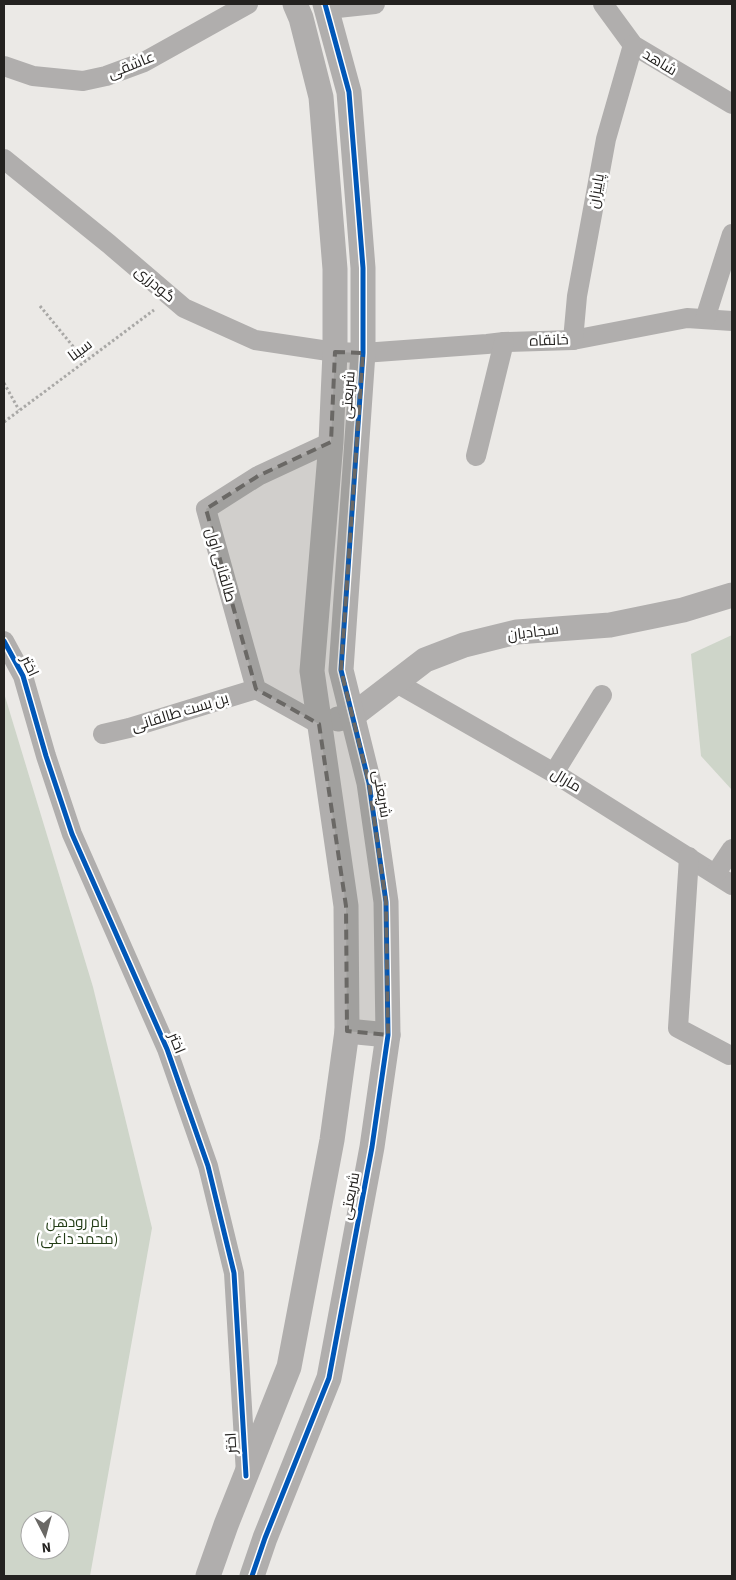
<svg xmlns="http://www.w3.org/2000/svg" width="736" height="1580" font-family="'Source Sans 3',Cairo,sans-serif">
  <style>
    .green { fill: #ced5c9; fill-rule: evenodd }
    .lines { fill: none; stroke-linecap: round; stroke-linejoin: round }
    .path { stroke: #a9a8a6; stroke-width: 3; stroke-dasharray: 2.5 2.5; stroke-linecap: butt }
    .minor { stroke: #b0aead; stroke-width: 20 }
    .tertiary { stroke: #b0aead; stroke-width: 25 }
    .cycleway-casing { stroke: #fff; stroke-width: 8 }
    .cycleway { stroke: #0057b8; stroke-width: 5 }
    .marked { fill: #6a6865; fill-opacity: 0.2; stroke: #6a6865; stroke-width: 4; stroke-dasharray: 10 6; stroke-linejoin: round }
    .labels { text-anchor: middle; stroke-width: 5; stroke-linejoin: round; paint-order: stroke }
    .street-label { font-size: 15px; fill: #242220; stroke: #fff }
    .park-label { font-size: 15px; fill: #233d16; stroke: #fff }
  </style>
  <rect width="100%" height="100%" fill="#ebe9e6"/>
  <g class="green">
    <polygon points="732,635 732,790 701,756 691,654"/>
    <path d="M4 693 93 987 152 1228 90 1576H4ZM30 1520H60V1550H30Z"/>
  </g>
  <g class="lines">
    <g class="path">
      <polyline points="40,306 85,361"/>
      <polyline points="4,383 19,410"/>
      <polyline points="4,422 154,310"/>
    </g>
    <g class="minor">
      <polyline points="603,4 633,45 732,104"/>
      <polyline points="328,9 375,4"/>
      <polyline points="4,66 33,76 83,81 106,76 144,62 248,4"/>
      <polyline points="4,159 109,244 184,308 255,340 335,352 363,353 487,344 504,342 573,340 687,318 732,321"/>
      <polyline points="705,319 732,234"/>
      <polyline points="573,340 577,296 606,139 633,45"/>
      <polyline points="476,456 504,342"/>
      <polyline points="4,641 23,676 46,756 72,834 167,1049 208,1166 234,1273 246,1474"/>
      <polyline points="395,682 554,773 732,885"/>
      <polyline points="319,724 256,689 206,509 258,476 331,442"/>
      <polyline points="103,734 129,728 256,689"/>
      <polyline points="554,773 602,695"/>
      <polyline points="689,857 678,1028 729,1055"/>
      <polyline points="716,873 732,849"/>
    </g>
    <g class="tertiary">
      <polyline points="338,719 352,716 425,660 464,645 517,632 610,625 683,610 732,595"/>
      <polyline points="347,1031 388,1035"/>
      <polyline points="208,1576 226,1525 289,1367 332,1140 347,1031 346,906 312,671 331,442 335,352 335,269 321,97 301,18 295,4"/>
      <polyline points="252,1576 265,1538 329,1378 372,1147 388,1035 386,902 369,783 341,670 363,353 363,268 349,92 325,4"/>
    </g>
    <defs>
      <g id="cycleway">
        <polyline points="4,641 23,676 46,756 72,834 167,1049 208,1166 234,1273 246,1476"/>
        <polyline points="252,1576 265,1538 329,1378 372,1147 388,1035 386,902 369,783 341,670 363,353 363,268 349,92 325,4"/>
      </g>
    </defs>
    <use href="#cycleway" class="cycleway-casing"/>
    <use href="#cycleway" class="cycleway"/>
  </g>
  <path class="marked" d="M335 352 363 353 341 670 369 783 386 902 388 1035 347 1031 346 906 319 724 256 689 206 509 258 476 331 442Z"/>
  <g class="labels">
    <g class="street-label">
      <text transform="translate(660 62) rotate(31)" y="5">شاهد</text>
      <text transform="translate(131 65) rotate(-22)" y="5">عاشقی</text>
      <text transform="translate(596 191) rotate(-80)" y="5">پاییزان</text>
      <text transform="translate(155 284) rotate(40)" y="5">گودرزی</text>
      <text transform="translate(549 340) rotate(-2)" y="5">خانقاه</text>
      <text transform="translate(80 350) rotate(-37)" y="5">سینا</text>
      <text transform="translate(348 395) rotate(-86)" y="5">شریعتی</text>
      <text transform="translate(221 565) rotate(74)" y="5">طالقانی اول</text>
      <text transform="translate(533 632) rotate(-7)" y="5">سجادیان</text>
      <text transform="translate(30 666) rotate(65)" y="5">اختر</text>
      <text transform="translate(180 712) rotate(-17)" y="5">بن بست طالقانی</text>
      <text transform="translate(566 780) rotate(31)" y="5">مارال</text>
      <text transform="translate(382 794) rotate(80)" y="5">شریعتی</text>
      <text transform="translate(177 1043) rotate(68)" y="5">اختر</text>
      <text transform="translate(350 1196) rotate(-79)" y="5">شریعتی</text>
      <text transform="translate(231 1443) rotate(-93)" y="5">اختر</text>
    </g>
    <g class="park-label">
      <text x="77" y="1227">بام رودهن<tspan x="77" dy="17">(محمد داغی)</tspan></text>
    </g>
  </g>
  <rect width="736" height="1580" fill="none" stroke="#242220" stroke-width="10"/>
  <g transform="translate(45 1535) rotate(174)"><circle r="24" fill="#ffffff" stroke="#a7a7a6"/>
  <path d="M0-4L9 19L0 12L-9 19Z" fill="#6a6865"/>
  <text y="-8" font-size="14" font-weight="bold" text-anchor="middle" fill="#242220">N</text>
  </g>
</svg>
